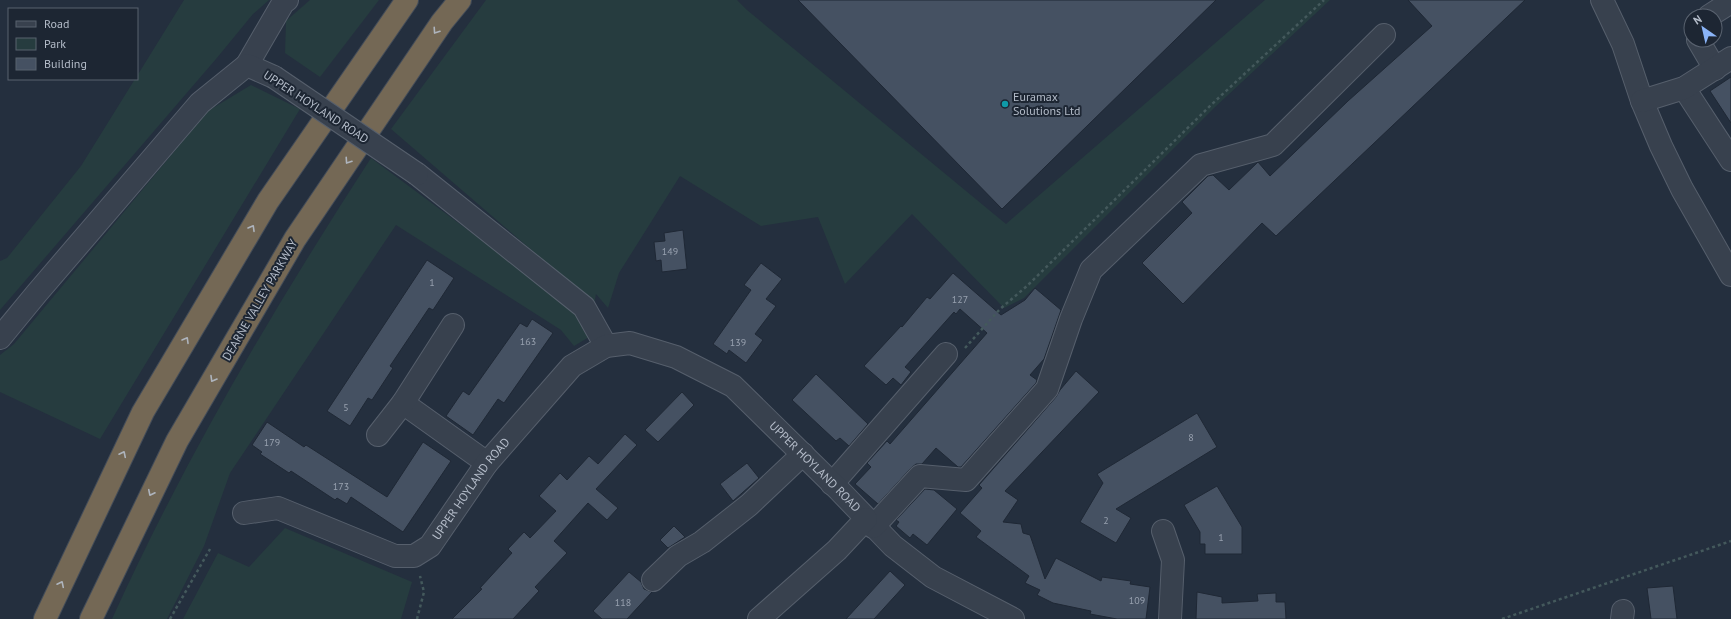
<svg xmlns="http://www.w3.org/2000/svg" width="1731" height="619" font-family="'PT Sans',sans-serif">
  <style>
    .green { fill: #263c3f }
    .building { fill: #455162; stroke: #1f2835 }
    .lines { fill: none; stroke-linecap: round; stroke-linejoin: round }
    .minor-casing { stroke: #565f6c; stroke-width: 24 }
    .highway-casing { stroke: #434c59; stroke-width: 24 }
    .path { stroke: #44595c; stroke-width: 2.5; stroke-dasharray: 3 3; stroke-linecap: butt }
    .minor { stroke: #38414e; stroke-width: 22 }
    .highway { stroke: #746855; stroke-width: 22 }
    .minor-bridge-casing { stroke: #565f6c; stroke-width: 24; stroke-linecap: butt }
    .minor-bridge { stroke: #38414e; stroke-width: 22 }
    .oneway { stroke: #aeb4bd }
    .culture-dot { fill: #0f9aa8; stroke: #1d2633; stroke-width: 1.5 }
    .labels { text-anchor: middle; stroke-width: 4; stroke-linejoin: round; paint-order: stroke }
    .number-label { font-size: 10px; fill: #98a1af }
    .poi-label { font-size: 12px; fill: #b4bcc9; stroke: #1d2633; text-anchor: start }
    .street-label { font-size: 12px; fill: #b4bcc9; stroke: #1d2633 }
  </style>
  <rect width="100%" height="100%" fill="#242f3e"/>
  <g class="green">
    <polygon points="184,0 269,0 253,14 216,59 0,310 0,261 7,258 81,166 135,79 137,79 137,76"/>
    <polygon points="310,0 379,0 320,77 285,53 286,21"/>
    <polygon points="486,0 737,0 747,10 1006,224 1265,0 1330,0 1213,109 1024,298 1004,308 912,214 845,284 818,217 761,226 680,176 619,273 608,308 596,294 594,304 391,129"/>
    <polygon points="251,85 300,109 100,439 0,392 0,355 14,344 208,111"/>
    <path d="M371 158 577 311 589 337 574 346 561 330 396 225 230 473 204 546 167 619H112C185 458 275 306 371 158Z"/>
    <polygon points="285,528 412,582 401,619 183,619 218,553 249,567"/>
  </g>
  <g class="building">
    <polygon points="798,0 1216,0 1002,209"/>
    <polygon points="1408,0 1525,0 1276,236 1262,223 1183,304 1142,263 1192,213 1182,202 1208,176 1213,175 1229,190 1258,162 1270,176 1348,101 1432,26"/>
    <polygon points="1731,77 1731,123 1710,91"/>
    <polygon points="683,230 687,269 662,272 661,260 656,261 654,242 665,241 664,233"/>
    <polygon points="427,260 454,278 433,310 429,308 390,366 393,368 372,400 368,398 350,426 327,411"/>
    <polygon points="761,263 782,279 766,299 776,306 755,334 763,340 746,363 729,350 727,354 713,344 751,290 744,285"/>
    <polygon points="953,273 1001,315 1025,300 1035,288 1061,310 1044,359 1030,375 1037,380 1036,383 961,467 958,467 936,448 922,464 916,464 911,468 878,504 855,484 871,467 867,463 887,441 890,444 987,333 960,309 956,314 954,312 905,367 911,372 901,385 893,378 886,385 864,366 901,326 902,327 927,297 930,299"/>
    <polygon points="532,319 553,333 504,403 498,399 473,435 446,416 463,391 469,395 520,323 527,327"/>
    <polygon points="1076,371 1099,392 1005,491 1018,500 1003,522 1021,524 1023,533 1030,535 1045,579 1056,558 1101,581 1102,577 1131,581 1130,584 1150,587 1146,619 1117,619 1090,614 1091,611 1053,603 1037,595 1040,590 1025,583 1029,576 976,537 981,531 960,513 982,488 979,485 1056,397 1060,390"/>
    <polygon points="816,374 868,424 849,446 840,438 836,441 792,400"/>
    <polygon points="682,392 694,405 658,442 645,430"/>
    <polygon points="1197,413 1217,447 1116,509 1131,518 1116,543 1080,522 1103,483 1097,474"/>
    <polygon points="267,422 304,447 306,445 387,497 423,442 451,461 403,532 351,497 347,504 337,498 335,500 291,471 289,473 260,454 262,452 252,445"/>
    <polygon points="625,434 637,445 596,489 618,508 607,520 588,503 554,541 567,553 535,587 539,591 513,619 452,619 482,589 480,588 512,553 508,549 524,532 530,538 556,511 539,496 560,473 567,480 589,456 598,464"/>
    <polygon points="747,463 759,478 733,501 720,484"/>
    <polygon points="1217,486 1242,527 1242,554 1205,554 1205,544 1200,544 1200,532 1184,505"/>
    <polygon points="925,489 934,490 957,509 927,545 913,534 910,538 896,526 899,522 896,520"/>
    <polygon points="674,526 685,537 668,548 660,540"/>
    <polygon points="890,571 905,585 874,619 846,619"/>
    <polygon points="629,572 641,582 644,589 652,592 627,619 602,619 593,611"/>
    <polygon points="1673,586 1677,619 1651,619 1647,588"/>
    <polygon points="1197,592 1222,597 1222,603 1258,601 1257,594 1276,593 1276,602 1285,602 1286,619 1196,619"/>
  </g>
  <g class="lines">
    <defs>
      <g id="minor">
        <polyline points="1602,0 1623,44 1642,101 1661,146 1682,189 1731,275"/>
        <polyline points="1709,16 1731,2"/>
        <polyline points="1698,40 1715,69"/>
        <polyline points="247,65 283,3 287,0"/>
        <polyline points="1684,88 1731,160"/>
        <polyline points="1642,101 1684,88 1731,58"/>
        <polyline points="417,174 584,307 606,346"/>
        <polyline points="0,338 37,293 200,103 247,65 274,77"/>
        <polyline points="403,403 487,463"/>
        <polyline points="378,435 403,403 453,325"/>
        <polyline points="832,484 946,354"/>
        <path id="s1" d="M244 513 278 508 395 556H414L430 546 487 463 572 366 606 346 630 343 676 357 733 386 839 490 893 546 933 577 1013 619"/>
        <polyline points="873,527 920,476 966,480 1047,389 1071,319 1091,270 1201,165 1273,145 1384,35"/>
        <polyline points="1163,531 1173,560 1170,619"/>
        <polyline points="653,580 678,556 702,542 749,505 803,454"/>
        <polyline points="759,619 837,550 866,519"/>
        <polyline points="1622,619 1623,611"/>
      </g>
      <g id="highway">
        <polyline points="45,619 143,412 268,201 407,0"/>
        <polyline points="91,619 177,441 295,239 442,22 460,0"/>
      </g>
    </defs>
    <use href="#minor" class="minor-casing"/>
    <use href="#highway" class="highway-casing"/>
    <g class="path">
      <polyline points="965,348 1000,309 1027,286 1211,105 1324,0"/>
      <polyline points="170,619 210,549"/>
      <polyline points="417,619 424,592 420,576"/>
      <polyline points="1502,619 1731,541"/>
    </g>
    <use href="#minor" class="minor"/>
    <use href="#highway" class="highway"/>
    <defs>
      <polyline id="minor-bridge" points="274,77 417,174"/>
    </defs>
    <use href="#minor-bridge" class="minor-bridge-casing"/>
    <use href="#minor-bridge" class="minor-bridge"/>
  </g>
  <defs><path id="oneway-chevron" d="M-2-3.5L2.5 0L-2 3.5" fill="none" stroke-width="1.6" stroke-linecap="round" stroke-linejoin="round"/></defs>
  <g class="oneway">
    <use href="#oneway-chevron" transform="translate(436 31) rotate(124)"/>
    <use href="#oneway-chevron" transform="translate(348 161) rotate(124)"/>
    <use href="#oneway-chevron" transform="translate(252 228) rotate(-60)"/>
    <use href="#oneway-chevron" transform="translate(186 340) rotate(-60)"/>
    <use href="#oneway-chevron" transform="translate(213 379) rotate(120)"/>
    <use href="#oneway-chevron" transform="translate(123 454) rotate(-64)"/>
    <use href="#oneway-chevron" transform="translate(151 493) rotate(116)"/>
    <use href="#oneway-chevron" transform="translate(61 584) rotate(-64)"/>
  </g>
  <circle class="culture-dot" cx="1005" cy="104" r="4"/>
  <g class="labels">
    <g class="number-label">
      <text x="670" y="255">149</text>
      <text x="432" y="286">1</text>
      <text x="960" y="303">127</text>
      <text x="528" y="345">163</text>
      <text x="738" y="346">139</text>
      <text x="346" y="411">5</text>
      <text x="1191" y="441">8</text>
      <text x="272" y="446">179</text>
      <text x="341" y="490">173</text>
      <text x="1106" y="524">2</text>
      <text x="1221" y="541">1</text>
      <text x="1137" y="604">109</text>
      <text x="623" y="606">118</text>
    </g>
    <g class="poi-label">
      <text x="1013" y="101">Euramax<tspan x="1013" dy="14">Solutions Ltd</tspan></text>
    </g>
    <g class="street-label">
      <text transform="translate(316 107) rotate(33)" y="4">UPPER HOYLAND ROAD</text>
      <text transform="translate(260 300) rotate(-60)" y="4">DEARNE VALLEY PARKWAY</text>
      <text dy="4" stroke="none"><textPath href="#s1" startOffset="719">UPPER HOYLAND ROAD</textPath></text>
      <text dy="4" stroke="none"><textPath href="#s1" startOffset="269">UPPER HOYLAND ROAD</textPath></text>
    </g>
  </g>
  <rect x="8" y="8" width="130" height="72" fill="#1d2633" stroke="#59626f"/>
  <rect x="16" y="21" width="20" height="6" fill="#38414e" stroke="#59626f"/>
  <text x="44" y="28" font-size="12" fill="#b4bcc9">Road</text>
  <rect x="16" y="38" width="20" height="12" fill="#263c3f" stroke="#59626f"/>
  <text x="44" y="48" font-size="12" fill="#b4bcc9">Park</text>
  <rect x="16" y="58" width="20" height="12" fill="#455162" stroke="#59626f"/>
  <text x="44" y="68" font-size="12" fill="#b4bcc9">Building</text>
  <g transform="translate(1703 28) rotate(326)"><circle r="19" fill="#1d2633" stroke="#59626f"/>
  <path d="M0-3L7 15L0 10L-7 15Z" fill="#8ab4f8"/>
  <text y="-6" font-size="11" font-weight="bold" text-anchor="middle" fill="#b4bcc9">N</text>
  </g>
</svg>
